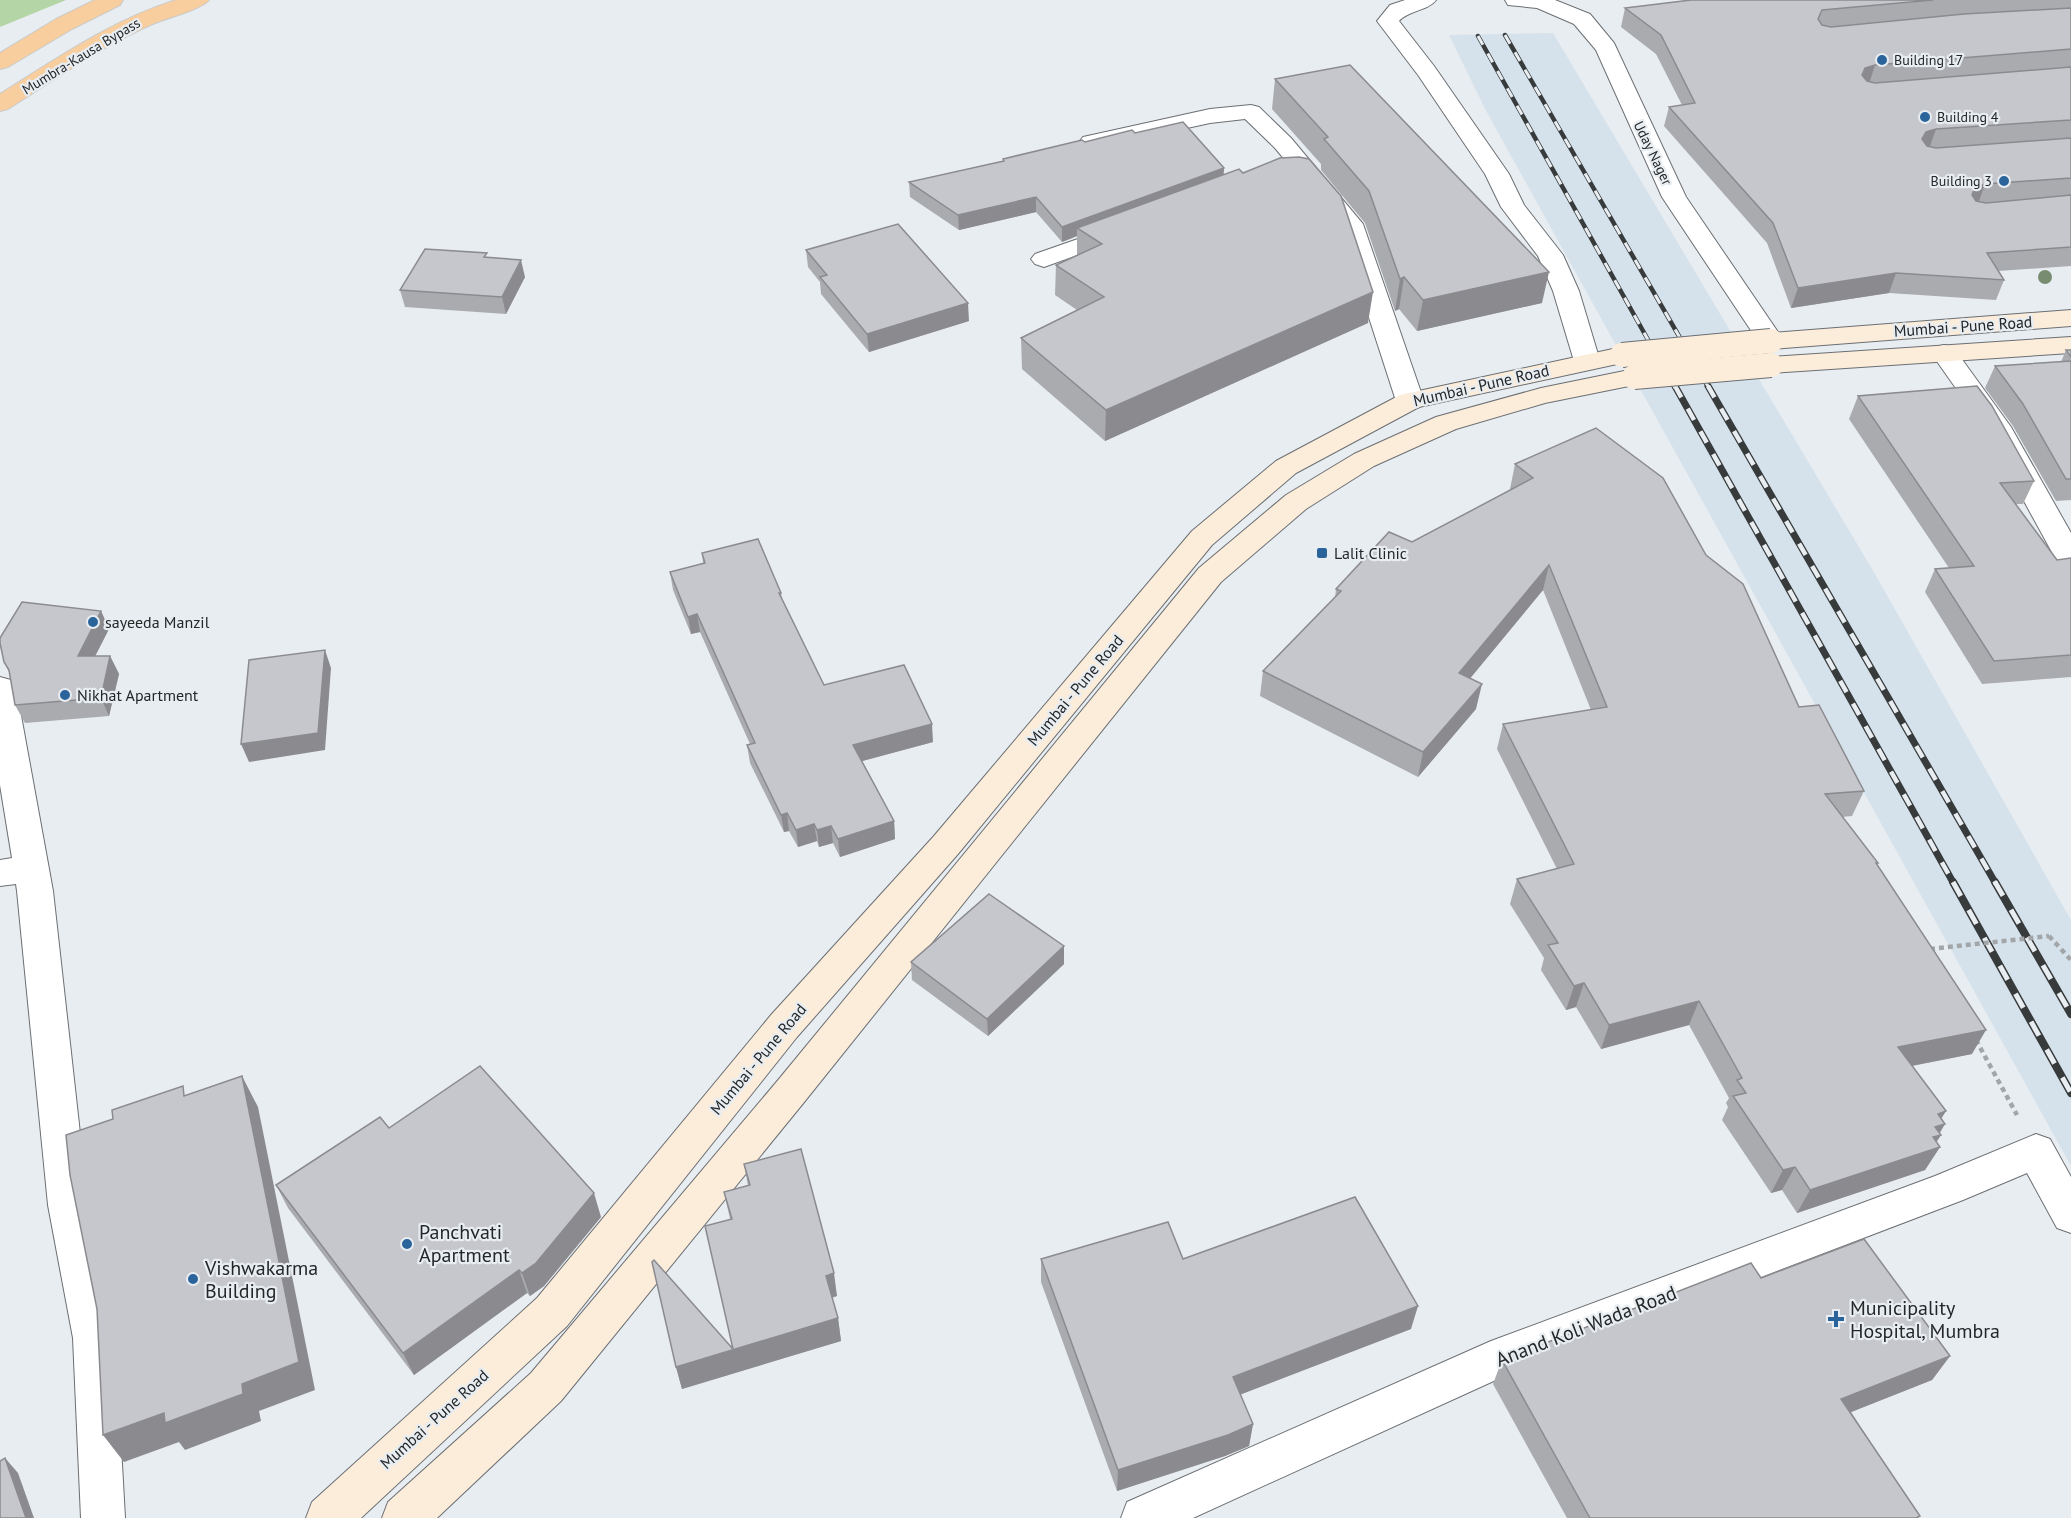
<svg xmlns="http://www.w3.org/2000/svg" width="2071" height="1518" font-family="'PT Sans',sans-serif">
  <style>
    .built { fill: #d6e2eb }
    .green { fill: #b4d5a6 }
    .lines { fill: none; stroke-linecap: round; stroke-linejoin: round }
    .minor-casing { stroke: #6b6f73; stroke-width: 2 }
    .secondary-casing { stroke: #6b6f73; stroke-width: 2 }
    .trunk-casing { stroke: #cacbcb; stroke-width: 2 }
    .path { stroke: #a2a6a9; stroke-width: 4.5; stroke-dasharray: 5 4; stroke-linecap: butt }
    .minor { fill: #fff; fill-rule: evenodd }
    .secondary { fill: #fcecda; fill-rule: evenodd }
    .trunk { fill: #f8ce9e; fill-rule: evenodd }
    .rail-far2-casing { stroke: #383b3c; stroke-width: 4.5 }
    .rail-far1-casing { stroke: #383b3c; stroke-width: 7 }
    .rail-casing { stroke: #383b3c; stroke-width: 8 }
    .rail-far2 { stroke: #e8edf1; stroke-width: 3; stroke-dasharray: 10; stroke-linecap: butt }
    .rail-far1 { stroke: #e8edf1; stroke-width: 4.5; stroke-dasharray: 13; stroke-linecap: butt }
    .rail { stroke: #e8edf1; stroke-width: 5; stroke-dasharray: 16; stroke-linecap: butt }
    .secondary-bridge-casing { stroke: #6b6f73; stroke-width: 26; stroke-linecap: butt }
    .path-bridge { stroke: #a2a6a9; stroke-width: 4.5; stroke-dasharray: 5 4; stroke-linecap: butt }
    .secondary-bridge { stroke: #fcecda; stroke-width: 24 }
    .tree { fill: #788c72 }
    .wall { fill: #aaabaf }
    .shaded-wall { fill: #8b8b8f }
    .building { fill: #c6c7cc; stroke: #8b8b8f; stroke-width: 1.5 }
    .poi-dot { fill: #2a649b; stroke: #e8edf1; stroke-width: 2 }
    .labels { text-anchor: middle; stroke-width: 4.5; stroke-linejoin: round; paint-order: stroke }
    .far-street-label { font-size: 14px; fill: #242627; stroke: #e8edf1 }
    .far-poi-label { font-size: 14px; fill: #242627; stroke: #e8edf1; text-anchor: start }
    .street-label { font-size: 16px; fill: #242627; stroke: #e8edf1 }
    .poi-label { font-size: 16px; fill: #242627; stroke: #e8edf1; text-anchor: start }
    .near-poi-label { font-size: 20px; fill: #242627; stroke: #e8edf1; text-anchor: start }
    .near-street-label { font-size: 20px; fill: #242627; stroke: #e8edf1 }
  </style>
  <rect width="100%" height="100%" fill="#e8edf1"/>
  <polygon class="built" points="1553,33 1875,574 2071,920 2071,1166 1485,109 1449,35"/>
  <polygon class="green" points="0,0 66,0 0,27"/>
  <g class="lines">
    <defs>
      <g id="minor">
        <path d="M1405 0H1436C1428 11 1409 10 1399 21L1434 66 1509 174 1524 205 1563 255 1579 291 1600 361 1596 367 1587 369 1578 367 1574 361 1553 291 1538 256 1501 207 1485 174 1418 75 1377 21 1390 5Z"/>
        <polygon points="1505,0 1555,0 1590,14 1614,43 1686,197 1784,341 1780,347 1771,349 1762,347 1662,197 1596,50 1574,24 1537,8 1508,5"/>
        <polygon points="1251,105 1259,107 1291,138 1363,224 1424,401 1420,407 1410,409 1400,407 1396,401 1339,225 1275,148 1245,119 1210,123 1091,149 1083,147 1079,142 1083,137 1210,109"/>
        <polygon points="1118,225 1127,227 1130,232 1127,237 1044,267 1035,264 1031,259 1035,254"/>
        <polygon points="1944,345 1953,347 2011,427 2071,533 2071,570 2060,567 1984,428 1931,353 1935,347"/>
        <polygon points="0,677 11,680 16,688 53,891 88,1205 115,1338 125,1518 81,1518 73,1338 48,1205 17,891 16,884 0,886 0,860 12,858 0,785"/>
        <polygon points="2036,1134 2050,1139 2071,1177 2071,1233 2057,1228 2027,1173 1963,1200 1520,1369 1193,1518 1121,1518 1127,1502 1491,1341 1935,1176"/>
      </g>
      <g id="secondary">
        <polygon points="2071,310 2071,326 1771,349 1762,347 1758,341 1762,335 1771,333"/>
        <polygon points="2071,337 2071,353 1771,373 1761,371 1758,365 1761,359 1771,357"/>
        <polygon points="1622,347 1631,349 1635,355 1631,361 1419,407 1296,473 1212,545 958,854 797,1037 567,1326 361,1518 306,1518 312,1502 537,1298 771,1015 934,836 1192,531 1276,461 1400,395"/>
        <polygon points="1634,369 1644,371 1648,377 1644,383 1545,403 1456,429 1374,466 1306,509 1221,582 805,1101 561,1401 437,1518 382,1518 388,1502 531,1373 779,1079 1199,568 1286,495 1354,454 1436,417 1541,388"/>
      </g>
      <g id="trunk">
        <polygon points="95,0 123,0 120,5 72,29 8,67 0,69 0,53 56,19"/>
        <path d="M176 0H209C202 9 167 18 155 23 103 45 56 79 8 109L0 111V94C56 59 112 20 176 0Z"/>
      </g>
    </defs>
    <use href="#minor" class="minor-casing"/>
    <use href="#secondary" class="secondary-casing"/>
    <use href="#trunk" class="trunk-casing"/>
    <g class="path">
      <polyline points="2049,936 2071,960"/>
      <polyline points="1976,1040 2017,1115"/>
    </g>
    <use href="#minor" class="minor"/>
    <use href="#secondary" class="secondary"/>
    <use href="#trunk" class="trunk"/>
    <defs>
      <g id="rail-far2">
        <polyline points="1505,35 1709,388"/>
        <polyline points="1478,36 1675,388"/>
      </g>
      <g id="rail-far1">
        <polyline points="1675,386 1954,884"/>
        <polyline points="1708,386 1996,884"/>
      </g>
      <g id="rail">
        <polyline points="1953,882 2071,1093"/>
        <polyline points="1995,882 2071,1014"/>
      </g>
    </defs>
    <use href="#rail-far2" class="rail-far2-casing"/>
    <use href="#rail-far1" class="rail-far1-casing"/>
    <use href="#rail" class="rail-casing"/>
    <use href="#rail-far2" class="rail-far2"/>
    <use href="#rail-far1" class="rail-far1"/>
    <use href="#rail" class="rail"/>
    <defs>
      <g id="secondary-bridge">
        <polyline points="1622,355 1771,341"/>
        <polyline points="1634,377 1771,365"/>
      </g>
    </defs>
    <use href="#secondary-bridge" class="secondary-bridge-casing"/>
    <polyline class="path-bridge" points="1930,949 2049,936"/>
    <use href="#secondary-bridge" class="secondary-bridge"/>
  </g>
  <circle class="tree" cx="2045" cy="277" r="7"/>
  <g class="wall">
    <polygon points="1691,0 2071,0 2071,266 1998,271 2004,280 1996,300 1889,293 1791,308 1767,243 1664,126 1669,107 1682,105 1656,54 1621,27 1625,8"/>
    <polygon points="1275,79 1542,303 1417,331 1399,309 1395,311 1365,223 1321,170 1321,164 1272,109"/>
    <polygon points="1135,133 1224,168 1223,175 1368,323 1105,441 1022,369 1021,338 1077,310 1055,295 1056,265 1077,255 1077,236 1062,242 1036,212 959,230 910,197 909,182 1003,161 1003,159"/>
    <polygon points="806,250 969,321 869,352 821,294 820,282 808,267"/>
    <polygon points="488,258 525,277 506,314 405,307 400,290"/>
    <polygon points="2066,350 2071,350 2071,500 2056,501 2013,426 1985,388 1995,366 2061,362"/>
    <polygon points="1858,396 2034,481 2023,504 2016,504 2057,560 2071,558 2071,677 1982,684 1925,592 1935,569 1949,568 1849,419"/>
    <polygon points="1515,464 1706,555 1799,707 1864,791 1852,816 1842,817 1877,865 1972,1054 1912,1066 1946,1111 1941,1118 1940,1134 1941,1135 1936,1142 1940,1147 1925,1170 1797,1213 1782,1190 1771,1193 1722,1120 1728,1107 1726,1103 1729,1098 1689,1025 1601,1049 1576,1007 1566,1010 1541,970 1544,958 1510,904 1517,879 1557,869 1497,749 1503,724 1591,710 1543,590 1470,678 1476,709 1418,777 1260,696 1263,671 1335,598 1336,589 1412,542 1511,490 1510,489"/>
    <polygon points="702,553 781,593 782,599 824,685 933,742 862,761 894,821 895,839 840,857 833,843 819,847 817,841 798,847 789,831 784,832 750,763 747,745 750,744 700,632 691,634 673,590 670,572 703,563"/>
    <polygon points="101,611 109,629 95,656 110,656 119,674 109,716 25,723 15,705 9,672 4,662"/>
    <polygon points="911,962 1064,964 988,1036 912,980"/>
    <polygon points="389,1128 601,1217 544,1286 530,1296 527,1293 414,1375 288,1208 276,1185"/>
    <polygon points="744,1164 837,1296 832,1298 838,1318 841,1341 682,1389 676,1367 733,1349 730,1219 724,1192 748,1186"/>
    <polygon points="1041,1259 1183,1259 1411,1329 1240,1394 1253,1424 1249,1446 1225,1456 1117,1491 1041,1282"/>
    <polygon points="1761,1278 1950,1356 1932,1380 1851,1412 1919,1518 1567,1518 1493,1384 1502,1360"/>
  </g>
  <g class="shaded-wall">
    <polygon points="1875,65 1869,84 1856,94 1865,68"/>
    <polygon points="1936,129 1929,149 1922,139 1926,132"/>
    <polygon points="1224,168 1223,183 1077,228 1077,236 1062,242 1062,227"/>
    <polygon points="1985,184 1978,204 1967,207 1975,187"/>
    <polygon points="1036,197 1036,212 959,230 958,215"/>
    <polygon points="521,260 525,277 506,314 502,297"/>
    <polygon points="1549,272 1542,303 1417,331 1423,300"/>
    <polygon points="1896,273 1889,293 1791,308 1798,288"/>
    <polygon points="1404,277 1399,309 1395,311 1400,279"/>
    <polygon points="1373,292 1368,323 1105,441 1106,410"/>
    <polygon points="968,303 969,321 869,352 867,334"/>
    <polygon points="1549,565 1543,590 1454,698 1459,673"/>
    <polygon points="101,611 109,629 86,674 78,656"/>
    <polygon points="697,614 700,632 691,634 688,617"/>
    <polygon points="325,650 331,668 325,750 249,762 241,744"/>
    <polygon points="110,656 119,674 109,716 101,698"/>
    <polygon points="1482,684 1476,709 1418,777 1423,752"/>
    <polygon points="932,724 933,742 855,763 853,745"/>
    <polygon points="787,813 789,831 784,832 781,815"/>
    <polygon points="894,821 895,839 840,857 838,839"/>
    <polygon points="814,824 817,841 798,847 796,830"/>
    <polygon points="831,826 833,843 819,847 817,830"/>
    <polygon points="1064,946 1064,964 988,1036 987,1019"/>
    <polygon points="1584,983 1576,1007 1566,1010 1574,986"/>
    <polygon points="1699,1001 1689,1025 1601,1049 1609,1025"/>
    <polygon points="1986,1030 1972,1054 1885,1071 1898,1047"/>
    <polygon points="242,1076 258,1107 315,1390 259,1411 261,1421 185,1450 179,1442 124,1462 103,1435"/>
    <polygon points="1946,1111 1936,1127 1945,1124 1938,1136 1941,1135 1932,1149 1940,1147 1925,1170 1797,1213 1810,1190 1938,1114"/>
    <polygon points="1795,1167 1782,1190 1771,1193 1783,1170"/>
    <polygon points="594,1193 601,1217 544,1286 530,1296 522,1273"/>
    <polygon points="519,1270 527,1293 414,1375 403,1353"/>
    <polygon points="834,1273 837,1296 829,1298 826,1276"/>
    <polygon points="1418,1306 1411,1329 1229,1399 1233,1377"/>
    <polygon points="838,1318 841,1341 682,1389 676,1367"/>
    <polygon points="1950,1356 1932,1380 1826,1422 1841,1399"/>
    <polygon points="1253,1424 1249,1446 1225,1456 1117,1491 1118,1470"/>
    <polygon points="5,1458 18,1473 34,1518 26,1518"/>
  </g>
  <g class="building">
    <polygon points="1691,0 1933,0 1822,10 1818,19 1822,25 1831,27 1964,14 2071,8 2071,49 1875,65 1865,68 1862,75 1867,81 1875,83 2071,67 2071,120 1936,129 1926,132 1922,139 1927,146 1936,148 2071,138 2071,178 1985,184 1975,187 1972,195 1976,201 1986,203 2071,195 2071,247 1987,253 2004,280 1896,273 1798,288 1773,223 1669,107 1695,103 1661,35 1625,8"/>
    <polygon points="1350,65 1549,272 1423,300 1404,277 1400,279 1369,191 1324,139 1328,137 1275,79"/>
    <polygon points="1183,122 1224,168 1062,227 1036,197 958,215 909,182 1004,161 1003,159 1082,140 1085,142 1132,130 1135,133"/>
    <polygon points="1299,157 1309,159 1341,196 1373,292 1106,410 1021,338 1104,297 1056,265 1102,244 1077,228 1239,169 1243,173 1280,158"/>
    <polygon points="898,224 968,303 867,334 820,277 827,275 806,250"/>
    <polygon points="425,249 487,253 484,257 521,260 502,297 400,290"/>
    <polygon points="2066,350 2071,350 2071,357"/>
    <polygon points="2071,361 2071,479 2066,479 2023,404 1995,366"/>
    <polygon points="1977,386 1992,406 2034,481 2000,483 2057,560 2071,558 2071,655 1994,661 1935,569 1974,566 1858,396"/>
    <polygon points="1596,428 1663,478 1706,555 1743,584 1799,707 1819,705 1864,791 1825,794 1878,863 1876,863 1986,1030 1898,1047 1946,1111 1938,1114 1945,1124 1935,1127 1941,1135 1933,1137 1940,1147 1810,1190 1795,1167 1783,1170 1733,1096 1746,1093 1737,1080 1742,1078 1699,1001 1609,1025 1584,983 1574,986 1548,945 1558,943 1517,879 1574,864 1503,724 1607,707 1549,565 1459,673 1482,684 1423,752 1263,671 1341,591 1336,589 1389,532 1412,542 1533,478 1515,464"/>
    <polygon points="758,539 781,593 779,593 824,685 904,665 932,724 853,745 894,821 838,839 831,826 817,830 814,824 796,830 787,813 781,815 747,745 755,743 697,614 688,617 670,572 705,563 702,553"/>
    <polygon points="22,602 101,611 78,656 110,656 101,698 15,705 9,670 4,662 0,643 0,638"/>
    <polygon points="325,650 318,733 241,744 249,660"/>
    <polygon points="989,894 1064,946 987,1019 911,962"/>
    <polygon points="480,1066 594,1193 536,1263 522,1273 519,1270 403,1353 276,1185 380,1117 389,1128"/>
    <polygon points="242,1076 299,1362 242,1384 243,1394 165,1423 164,1413 103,1435 97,1309 70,1175 66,1135 113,1119 112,1110 183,1086 184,1096"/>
    <polygon points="801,1149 834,1273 826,1276 838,1318 676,1367 652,1262 654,1260 733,1349 705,1226 732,1219 724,1192 750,1185 744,1164"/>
    <polygon points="1355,1197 1418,1306 1233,1377 1253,1424 1228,1435 1118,1470 1041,1259 1168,1222 1183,1259"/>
    <polygon points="1864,1239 1950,1356 1841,1399 1920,1516 1916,1518 1590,1518 1502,1360 1751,1263 1761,1278"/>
    <polygon points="5,1458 26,1518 0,1518 0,1461"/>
  </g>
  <g class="poi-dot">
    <circle cx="1882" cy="60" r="6"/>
    <circle cx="1925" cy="117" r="6"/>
    <circle cx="2004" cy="181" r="6"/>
    <rect x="1316" y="547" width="12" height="12" rx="3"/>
    <circle cx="93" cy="622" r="6"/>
    <circle cx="65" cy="695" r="6"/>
    <circle cx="407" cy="1244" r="6"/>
    <circle cx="193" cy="1279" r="6"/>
    <path d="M1833 1310h6v6h6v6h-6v6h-6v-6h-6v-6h6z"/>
  </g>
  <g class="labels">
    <g class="far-street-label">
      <text transform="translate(81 56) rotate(-31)" y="5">Mumbra-Kausa Bypass</text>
      <text transform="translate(1653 153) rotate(64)" y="5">Uday Nager</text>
    </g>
    <g class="far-poi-label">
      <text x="1894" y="65">Building 17</text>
      <text x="1937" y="122">Building 4</text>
      <text x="1992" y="186" text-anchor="end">Building 3</text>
    </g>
    <g class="street-label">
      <text transform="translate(1963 326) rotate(-4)" y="6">Mumbai - Pune Road</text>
      <text transform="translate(1481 385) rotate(-13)" y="6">Mumbai - Pune Road</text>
      <text transform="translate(1075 690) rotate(-50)" y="6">Mumbai - Pune Road</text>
      <text transform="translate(758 1059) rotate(-50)" y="6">Mumbai - Pune Road</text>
      <text transform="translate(434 1419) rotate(-42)" y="6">Mumbai - Pune Road</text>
    </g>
    <g class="poi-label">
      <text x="1334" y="559">Lalit Clinic</text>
      <text x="105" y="628">sayeeda Manzil</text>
      <text x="77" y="701">Nikhat Apartment</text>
    </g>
    <g class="near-poi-label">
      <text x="419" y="1239">Panchvati<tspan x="419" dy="23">Apartment</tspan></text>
      <text x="205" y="1275">Vishwakarma<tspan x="205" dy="23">Building</tspan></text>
      <text x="1850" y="1315">Municipality<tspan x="1850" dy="23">Hospital, Mumbra</tspan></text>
    </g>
    <g class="near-street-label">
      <text transform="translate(1586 1326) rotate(-21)" y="7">Anand Koli Wada Road</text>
    </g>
  </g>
</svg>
